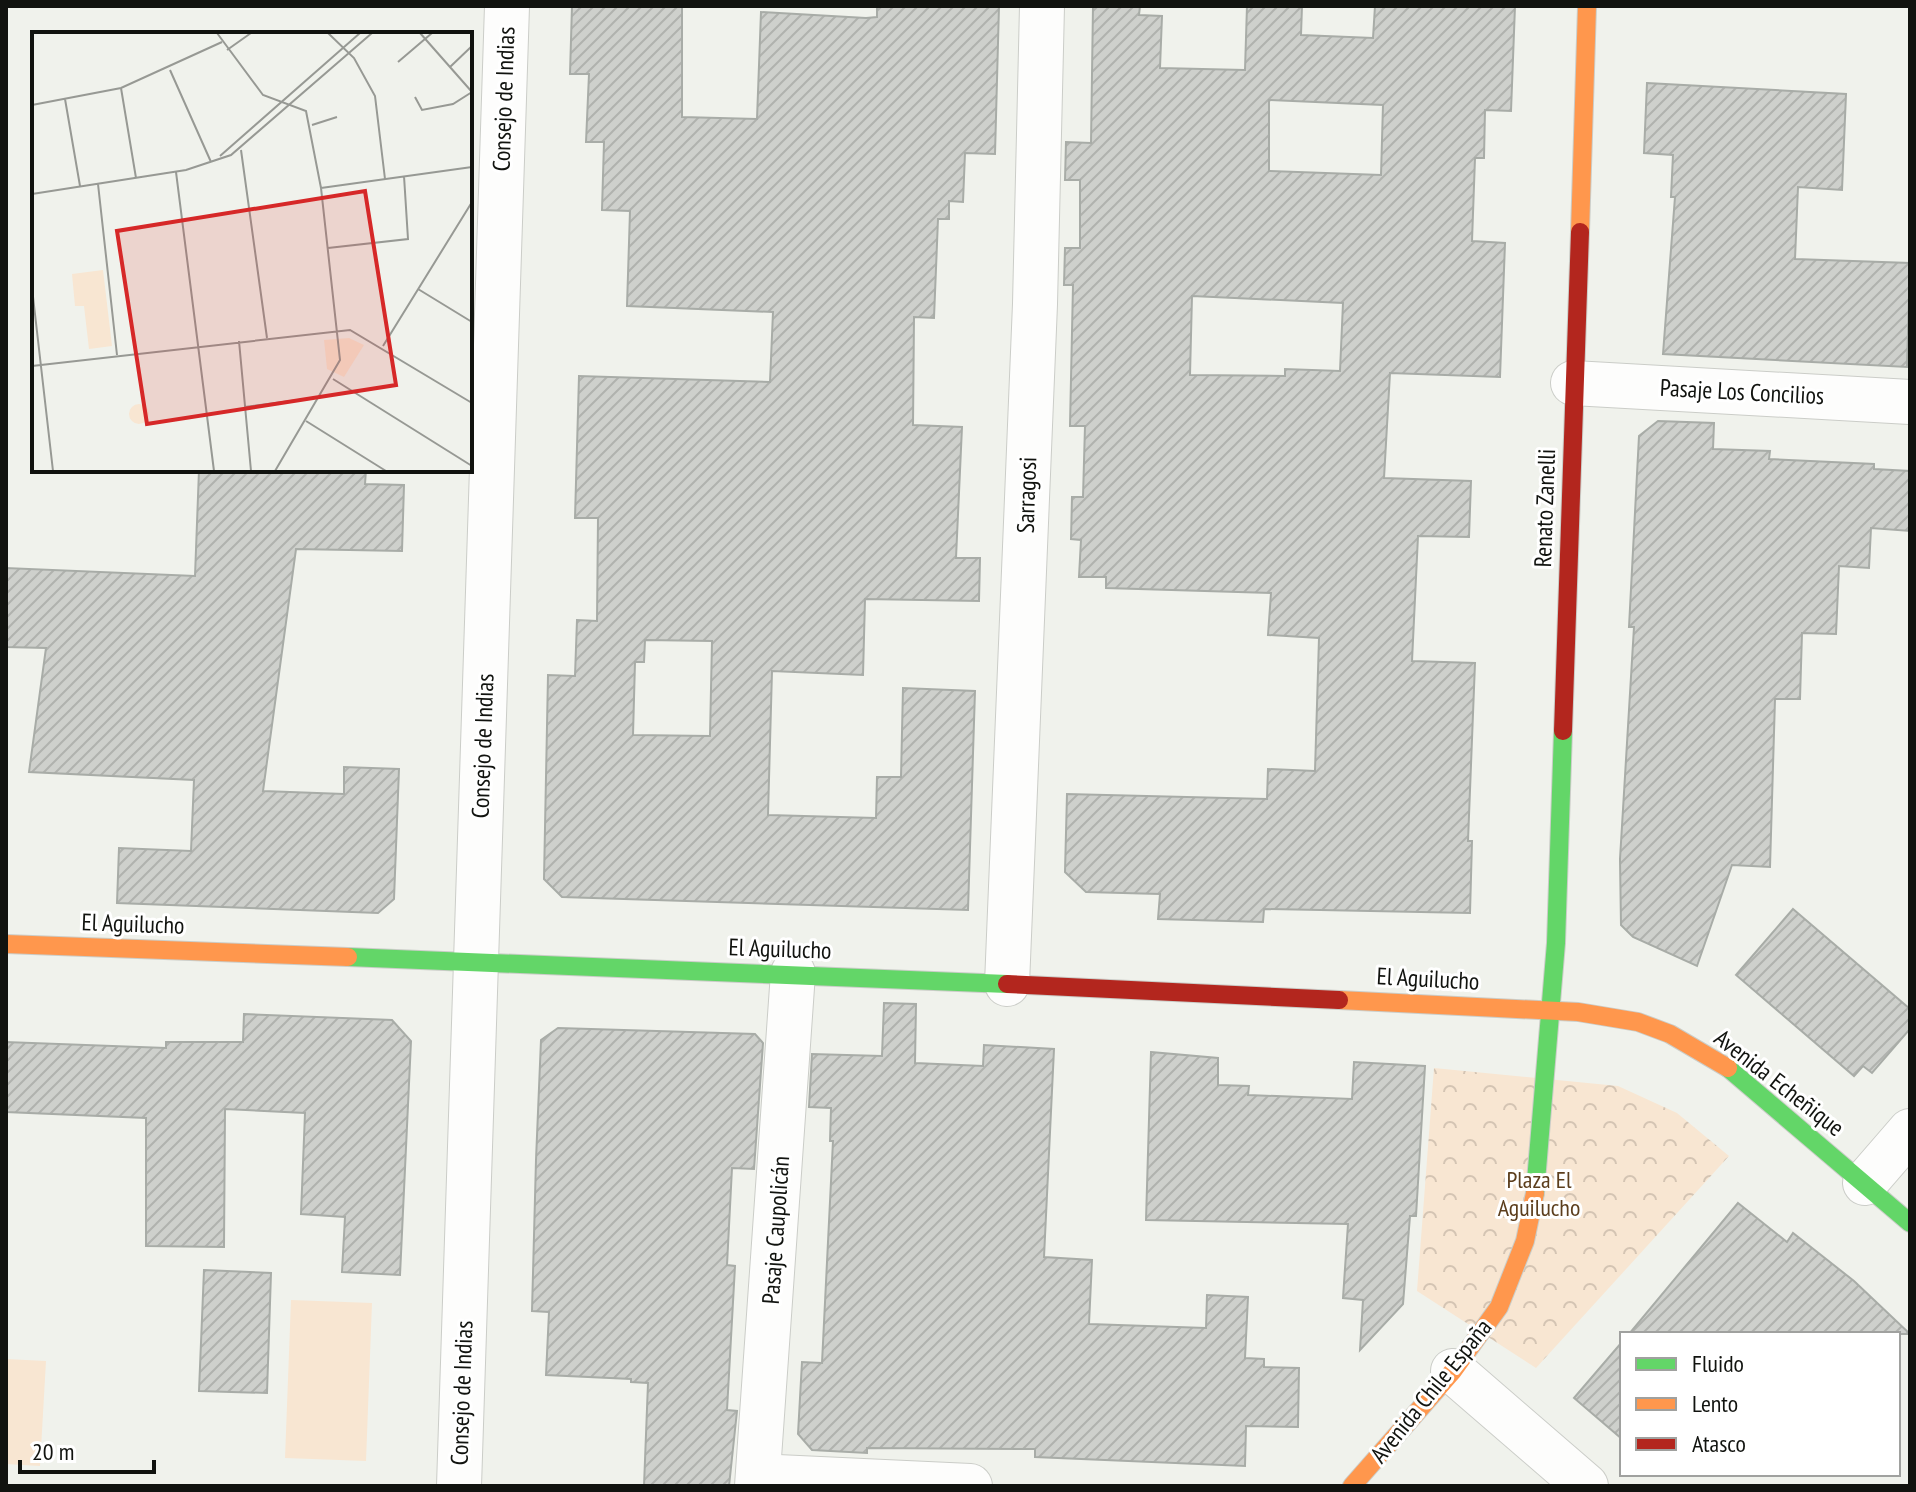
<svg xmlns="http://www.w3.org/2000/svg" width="1916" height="1492" font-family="'PT Sans Narrow',sans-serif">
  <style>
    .park { fill: url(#park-crowns) }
    .pitch { fill: #f8e6d2 }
    .building { fill: url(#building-hatch); stroke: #a8aca7; stroke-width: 2; fill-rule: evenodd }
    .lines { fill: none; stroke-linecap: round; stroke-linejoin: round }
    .street-casing { stroke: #cbcdc8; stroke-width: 46 }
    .fast-casing { stroke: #cbcdc8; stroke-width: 20 }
    .slow-casing { stroke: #cbcdc8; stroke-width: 20 }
    .jam-casing { stroke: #cbcdc8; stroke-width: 20 }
    .street { stroke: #fdfdfc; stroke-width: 44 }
    .fast { stroke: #63d668; stroke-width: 18 }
    .slow { stroke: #ff974d; stroke-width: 18 }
    .jam { stroke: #b3261e; stroke-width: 18 }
    .labels { text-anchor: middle; stroke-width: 6; stroke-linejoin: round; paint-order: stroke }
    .street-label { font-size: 24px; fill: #11130f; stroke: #fff }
    .park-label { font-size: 24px; fill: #5c3e1d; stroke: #fff }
    .inset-road { fill: none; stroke: #979994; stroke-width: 2 }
    .view { fill: #d62828; fill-opacity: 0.15; stroke: #d62828; stroke-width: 4 }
    .inset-edge { fill: none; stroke: #11130f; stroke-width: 4 }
  </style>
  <defs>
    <pattern id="park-crowns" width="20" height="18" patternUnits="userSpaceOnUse" patternTransform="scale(2)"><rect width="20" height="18" fill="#f8e6d2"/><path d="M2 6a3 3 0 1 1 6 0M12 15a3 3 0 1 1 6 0" fill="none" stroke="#d4c4b3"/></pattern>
    <pattern id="building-hatch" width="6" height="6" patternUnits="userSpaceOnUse" patternTransform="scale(2)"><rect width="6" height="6" fill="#ced0cc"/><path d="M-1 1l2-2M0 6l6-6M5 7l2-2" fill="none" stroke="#b0b2ae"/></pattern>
  </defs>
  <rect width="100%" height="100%" fill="#f0f2ec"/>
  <polygon class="park" points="1434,1068 1618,1086 1677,1113 1729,1156 1536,1368 1417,1291"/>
  <g class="pitch">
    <polygon points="291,1300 372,1303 366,1461 285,1458"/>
    <polygon points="6,1359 46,1361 40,1466 6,1464"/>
  </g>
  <g class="building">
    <path d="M572 6H682V117L757 119 761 12 866 18 877 17V6H999L995 154 965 153 963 202 949 201V219H938L934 318 914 317 913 425 962 427 956 558H980L979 601 865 599 863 675 772 671 768 815 876 818 877 777H901L903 688 975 691 968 910 562 897 544 879 548 675 575 676 577 620 597 621 598 518H575L579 376 770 382 773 312 627 306 630 211 602 210 604 142H586L589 74H570ZM645 640 712 641 710 736 633 735 635 662H644Z"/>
    <path d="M1093 6H1140L1139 15 1162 16 1160 68 1245 70 1247 6H1302L1301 35 1373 38 1375 6H1515L1511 111 1485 110 1484 158H1475L1472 241 1505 243 1500 377 1390 373 1384 478 1471 481 1469 537 1418 536 1412 661 1475 663 1468 841H1472L1470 913 1264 909 1263 922 1158 919 1160 894 1086 892 1065 872 1067 794 1267 799 1268 769 1315 771 1319 638 1268 635 1271 593 1106 588V577H1079L1081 540 1071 539 1072 497H1083L1085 426H1070L1073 285H1064L1065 248H1080V180H1065L1066 142 1091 143ZM1269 100 1383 105 1381 175 1269 171ZM1192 296 1343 303 1340 371 1285 369V376L1190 375Z"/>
    <polygon points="1647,83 1846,94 1842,190 1798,187 1795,259 1910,263 1907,367 1663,354 1675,197 1671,197 1673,155 1644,153"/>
    <polygon points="1658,421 1714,423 1713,449 1770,451 1769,459 1874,464 1874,469 1910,471 1910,531 1871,528 1869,568 1839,566 1836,634 1802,633 1800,699 1775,699 1770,867 1732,865 1697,966 1633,937 1621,925 1620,859 1634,627 1629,627 1639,436"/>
    <polygon points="199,470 366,470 365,484 404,485 402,551 296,549 263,791 344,794 344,767 399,769 394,899 378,913 117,903 119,848 191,851 194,780 29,772 46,648 6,647 6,568 195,576"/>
    <polygon points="1793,909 1910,1009 1910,1029 1872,1073 1863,1066 1854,1076 1736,975"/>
    <polygon points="884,1003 916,1004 915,1063 983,1066 984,1045 1054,1049 1044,1257 1092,1260 1089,1324 1206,1328 1207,1295 1248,1297 1245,1358 1264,1359 1264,1367 1299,1368 1298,1427 1246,1426 1245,1466 1035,1457 1035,1449 867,1448 867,1453 812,1450 798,1434 802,1362 822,1363 833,1141 830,1141 831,1108 809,1107 812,1054 882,1056"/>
    <polygon points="244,1014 392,1020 411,1041 400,1275 342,1272 345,1217 301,1214 305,1113 225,1109 224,1247 146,1246 146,1118 6,1112 6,1042 166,1048 166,1042 243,1042"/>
    <polygon points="558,1028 755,1034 763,1043 754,1169 732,1168 727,1265 735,1266 727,1410 737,1411 729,1486 644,1486 648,1383 631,1382 631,1379 546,1375 549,1312 532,1311 536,1160 541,1040"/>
    <polygon points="1151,1052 1218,1058 1218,1085 1249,1086 1248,1095 1352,1099 1354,1062 1425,1066 1416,1216 1410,1216 1403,1304 1360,1350 1363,1300 1343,1298 1348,1224 1146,1220"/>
    <polygon points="1738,1203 1787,1242 1793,1233 1854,1281 1910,1334 1629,1334"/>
    <polygon points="204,1270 271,1273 267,1393 199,1391"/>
    <polygon points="1622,1342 1622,1439 1574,1398"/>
  </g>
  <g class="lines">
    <defs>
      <g id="street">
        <polyline points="1573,383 1910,402"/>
        <polyline points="1007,984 1035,304 1042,6"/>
        <polyline points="1865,1183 1910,1131"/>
        <polyline points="1453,1371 1586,1486"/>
        <polyline points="758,1476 970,1486"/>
        <polyline points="459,1486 507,6"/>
        <polyline points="757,1486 793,973"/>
      </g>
      <g id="fast">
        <polyline points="348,957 1007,984"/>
        <polyline points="1728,1068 1910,1223"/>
        <polyline points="1535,1193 1556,943 1563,731"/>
      </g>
      <g id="slow">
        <polyline points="1580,232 1587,6"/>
        <polyline points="6,944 348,957"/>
        <polyline points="1339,1000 1578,1012 1638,1022 1670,1034 1728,1068"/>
        <polyline points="1352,1486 1453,1371 1499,1307 1525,1241 1535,1193"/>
      </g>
      <g id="jam">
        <polyline points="1563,731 1580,232"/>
        <polyline points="1007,984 1339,1000"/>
      </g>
    </defs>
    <use href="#street" class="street-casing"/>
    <use href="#fast" class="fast-casing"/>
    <use href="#slow" class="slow-casing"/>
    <use href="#jam" class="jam-casing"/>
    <use href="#street" class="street"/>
    <use href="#fast" class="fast"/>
    <use href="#slow" class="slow"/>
    <use href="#jam" class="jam"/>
  </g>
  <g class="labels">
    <g class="street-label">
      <text transform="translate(504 99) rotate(-88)" y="8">Consejo de Indias</text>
      <text transform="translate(1742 392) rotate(3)" y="8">Pasaje Los Concilios</text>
      <text transform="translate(1027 495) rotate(-88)" y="8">Sarragosi</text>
      <text transform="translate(1545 508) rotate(-88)" y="8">Renato Zanelli</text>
      <text transform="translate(483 746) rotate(-88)" y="8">Consejo de Indias</text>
      <text transform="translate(133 924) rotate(2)" y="8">El Aguilucho</text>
      <text transform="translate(780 949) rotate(2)" y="8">El Aguilucho</text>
      <text transform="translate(1428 979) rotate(3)" y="8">El Aguilucho</text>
      <text transform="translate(1779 1083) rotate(38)" y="8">Avenida Echeñique</text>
      <text transform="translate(776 1230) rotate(-86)" y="8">Pasaje Caupolicán</text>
      <text transform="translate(1431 1391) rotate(-51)" y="8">Avenida Chile España</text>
      <text transform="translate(462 1393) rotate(-88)" y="8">Consejo de Indias</text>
    </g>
    <g class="park-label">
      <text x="1539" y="1188">Plaza El<tspan x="1539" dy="28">Aguilucho</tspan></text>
    </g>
  </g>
  <g transform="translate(32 32)">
    <rect width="440" height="440" fill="#f0f2ec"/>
    <path d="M317 306 332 313 312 345 295 337 292 308Z" fill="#f8e6d2"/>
    <path d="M71 238 80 314 57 317 52 274H43L40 242ZM97 382a10 10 0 1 1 20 0a10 10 0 1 1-20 0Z" fill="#f8e6d2"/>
    <path class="inset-road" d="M185 1 231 63 274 79 289 156 308 328 243 439M296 1 322 26 343 64 353 147M388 1 440 60M195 18 219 1M366 30 400 1M418 35 440 14M138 38 179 130M89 56 104 146M383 65 390 78 421 72 440 60M33 67 48 154M0 73 89 56 190 10M280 93 305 85M209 118 235 306M188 124 328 1M144 140 182 439M66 152 85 323M289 156 440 135M0 162 154 138 199 123 340 1M296 216 376 207 372 144M0 256 21 439M386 257 440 290M207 309 219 439M351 314 440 170M0 334 318 298 440 371M301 347 440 434M213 375 289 365M274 389 354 439"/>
    <path class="view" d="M333 159 364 353 115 392 85 199Z"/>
    <rect width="440" height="440" class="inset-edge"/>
  </g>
  <rect width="1916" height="1492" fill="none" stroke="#11130f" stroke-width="16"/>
  <rect x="1620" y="1332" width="280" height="144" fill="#ffffff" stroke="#a0a19f" stroke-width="2"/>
  <rect x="1636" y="1358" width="40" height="12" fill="#63d668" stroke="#a0a19f" stroke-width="2"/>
  <text x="1692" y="1372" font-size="24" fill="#11130f">Fluido</text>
  <rect x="1636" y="1398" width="40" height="12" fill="#ff974d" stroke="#a0a19f" stroke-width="2"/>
  <text x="1692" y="1412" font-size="24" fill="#11130f">Lento</text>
  <rect x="1636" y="1438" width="40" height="12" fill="#b3261e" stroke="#a0a19f" stroke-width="2"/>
  <text x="1692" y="1452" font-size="24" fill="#11130f">Atasco</text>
  <path d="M20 1460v12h134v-12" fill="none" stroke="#11130f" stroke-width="4"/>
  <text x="32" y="1460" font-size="24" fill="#11130f" stroke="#ffffff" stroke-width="6" paint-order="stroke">20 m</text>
</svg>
